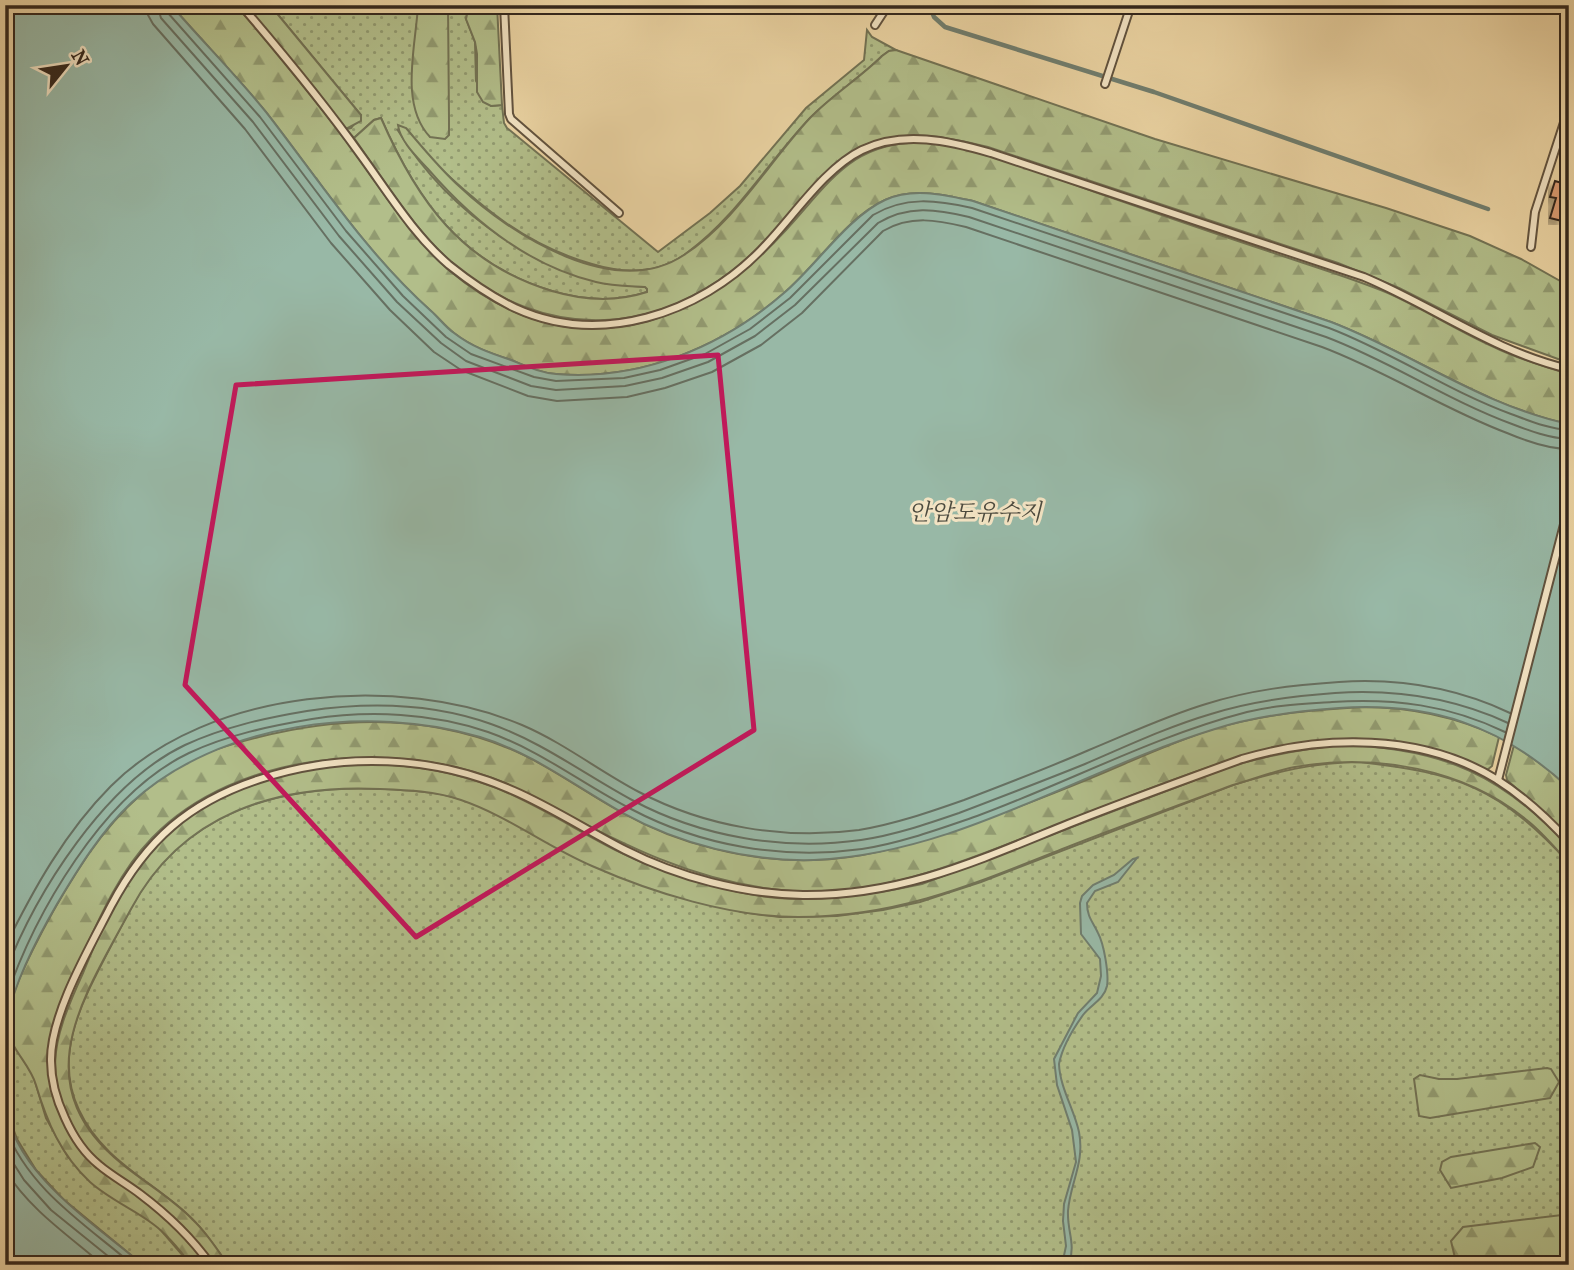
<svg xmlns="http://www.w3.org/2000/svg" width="1574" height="1270" font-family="'IM FELL French Canon','Noto Serif KR',serif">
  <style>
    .grass { fill: url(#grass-dots); stroke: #727254; stroke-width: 2 }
    .forest { fill: url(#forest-firs); stroke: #727254; stroke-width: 2 }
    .water { fill: #98b8a6; stroke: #707e6f; stroke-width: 2 }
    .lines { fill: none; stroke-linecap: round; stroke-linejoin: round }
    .shore { stroke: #667062; stroke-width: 2 }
    .stream { stroke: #707e6f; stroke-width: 4.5 }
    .building { fill: #da9c72; stroke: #33271d; stroke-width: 2; filter: url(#shadow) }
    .service-casing { stroke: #61523e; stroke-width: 10 }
    .service { stroke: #f2e3c3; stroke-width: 6 }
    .marked { fill: none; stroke: #c2185b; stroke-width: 5; stroke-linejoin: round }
    .labels { text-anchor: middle; stroke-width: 6; stroke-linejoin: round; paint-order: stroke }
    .water-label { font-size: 23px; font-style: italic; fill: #4c4b3f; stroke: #f2e3c3 }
  </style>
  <defs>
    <pattern id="grass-dots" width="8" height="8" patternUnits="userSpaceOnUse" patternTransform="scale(1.75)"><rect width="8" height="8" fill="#b2be8a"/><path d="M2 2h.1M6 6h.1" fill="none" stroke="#919a70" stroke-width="1.8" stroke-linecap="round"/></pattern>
    <pattern id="forest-firs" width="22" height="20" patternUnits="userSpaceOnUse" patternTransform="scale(1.75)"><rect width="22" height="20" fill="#b2be8a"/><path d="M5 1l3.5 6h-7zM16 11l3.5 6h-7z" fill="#919a70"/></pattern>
    <filter id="shadow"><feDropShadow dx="-5.5" dy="5.5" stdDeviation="2" flood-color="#0004"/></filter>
  </defs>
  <rect width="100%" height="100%" fill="#ebd4a3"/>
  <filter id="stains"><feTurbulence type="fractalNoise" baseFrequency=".00286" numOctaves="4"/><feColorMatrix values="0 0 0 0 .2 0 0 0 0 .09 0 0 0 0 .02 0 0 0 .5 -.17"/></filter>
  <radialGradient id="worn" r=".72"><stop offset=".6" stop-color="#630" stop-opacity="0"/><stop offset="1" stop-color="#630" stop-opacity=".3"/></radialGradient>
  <g class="grass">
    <path d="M270 5H469L466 19 475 42 476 81 491 106 502 105 504 123 507 128 658 252 710 213 740 186 806 108 864 60 867 30 872 37 896 50 889 51 882 56C860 78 832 95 810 118 768 162 737 216 688 252 660 274 625 274 592 264 507 240 461 185 397 129 450 215 543 280 645 287L648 289 647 292C616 302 582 300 552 291 462 264 417 201 381 118L374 120 354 138 346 129 351 128 361 115Z"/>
    <path d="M1359 762C1459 773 1500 788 1569 863V1265H228C215 1247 203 1228 186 1213 148 1179 101 1158 79 1110 51 1051 86 995 113 942 127 916 140 888 160 866 217 802 301 785 384 789 404 790 425 791 445 795 480 803 515 821 549 835 613 860 677 886 741 912L780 917 837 916 883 910 920 902 981 882 1233 785C1276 772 1315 762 1359 762Z"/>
    <polygon points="7,1018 11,1041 33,1075 46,1118 68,1157 159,1228 191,1265 143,1265 63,1199 36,1170 17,1139 6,1109"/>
  </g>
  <g class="forest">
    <path d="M171 5H236C274 50 311 94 346 141 379 185 408 235 450 271 566 368 691 334 786 230 830 182 854 138 928 143 978 147 1046 175 1095 192 1153 212 1210 232 1268 251 1308 265 1349 277 1388 293 1424 309 1458 331 1494 347 1518 359 1543 366 1569 374V424C1483 406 1412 353 1331 322L973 201C945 195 913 187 885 200 846 218 817 265 784 293 722 347 640 381 556 374 540 373 526 366 511 360 490 353 472 347 454 333 446 327 439 318 431 311 366 253 319 180 266 112 236 75 202 41 171 5Z"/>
    <polygon points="245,5 270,5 361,115 361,121 346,129"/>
    <path d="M418 5H448L449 119V135L445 139 430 137C399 104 416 46 418 5Z"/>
    <polygon points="469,5 497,5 502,105 491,106 483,102 477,92 477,54 475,42 466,19"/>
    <path d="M896 50 1155 139 1386 208 1470 236 1521 259 1569 286V363L1492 335 1399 288 1338 263 988 147C951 138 911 129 873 142 826 157 792 215 757 249 666 338 544 346 448 259 411 225 383 179 354 138L374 120 381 118C417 201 462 264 552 291 582 300 616 302 647 292V289L645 287C629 286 612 286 596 282 529 266 472 220 428 169 417 157 400 141 398 125L406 128C423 148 440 169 460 187 511 235 615 301 684 255 736 221 768 163 810 118 832 95 860 78 882 56L889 51Z"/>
    <path d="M1362 707C1411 707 1455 716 1499 737L1492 766 1487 770C1365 714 1273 742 1154 787 1110 804 1065 821 1021 839 943 870 866 899 780 890 676 879 596 829 505 783 397 738 237 750 152 838 118 873 98 921 78 965 47 1030 32 1075 74 1140L176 1226 208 1265H191C180 1250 168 1235 153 1224 133 1209 109 1199 90 1182 61 1155 47 1122 36 1085 30 1064 10 1049 7 1027 4 994 57 903 76 873 104 828 141 787 188 761 210 750 235 743 259 737 342 716 428 715 508 748 549 765 584 792 623 813 678 844 749 862 813 860 861 859 905 846 950 831 998 815 1045 797 1091 778 1132 761 1172 742 1213 729 1262 714 1311 710 1362 707Z"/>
    <path d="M1344 745C1441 748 1504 775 1569 848V863C1555 848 1543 833 1528 821 1465 768 1374 753 1295 767 1274 771 1254 779 1233 785 1177 806 1121 826 1065 848 974 884 898 917 798 917 731 917 653 893 592 866 547 847 508 816 461 800 435 791 407 790 380 789 277 784 182 813 131 909 83 998 23 1084 122 1164 145 1183 172 1198 193 1220 207 1233 217 1249 228 1265H213L201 1248 88 1151C40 1081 50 1045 83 973 99 935 116 892 142 860 223 762 380 742 494 787 555 811 608 854 671 873 705 884 742 895 778 898 825 902 875 894 922 884L1232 766C1270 755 1305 748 1344 745Z"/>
    <polygon points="1514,745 1548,769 1569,788 1569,836 1507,780 1506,775"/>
    <polygon points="1547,1068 1551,1069 1559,1082 1550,1098 1430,1118 1419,1116 1414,1079 1420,1075 1439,1079 1457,1079"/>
    <polygon points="1535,1143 1540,1147 1533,1167 1502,1178 1451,1188 1440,1170 1442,1162 1451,1157"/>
    <path d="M1562 1215 1569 1216V1252C1536 1270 1495 1263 1458 1261L1455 1258 1451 1241 1463 1227Z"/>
  </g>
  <g class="water">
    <path d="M5 5H171C202 41 236 75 266 112 319 180 366 253 431 311 439 318 445 327 454 333 472 347 490 353 511 360 526 366 540 373 556 374 640 381 722 347 784 293 816 266 848 217 885 200 913 187 945 195 973 201L1331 322C1412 353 1483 406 1569 424V788C1501 725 1431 702 1339 708 1296 711 1255 716 1215 729 1081 770 957 854 814 860 750 862 679 844 623 813 576 787 533 753 480 737 369 704 219 722 131 803 101 831 78 869 57 904 35 942 13 985 5 1028Z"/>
    <path d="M1137 858 1118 882 1095 891 1087 903C1087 917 1093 922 1098 933 1104 944 1109 974 1107 986 1104 1000 1090 1005 1083 1015 1073 1029 1062 1048 1059 1064 1060 1088 1074 1109 1079 1132 1085 1163 1070 1183 1068 1211 1067 1232 1076 1242 1069 1265H1062L1066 1246 1063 1221 1064 1204 1076 1162 1072 1130 1057 1085 1054 1059 1078 1013 1097 993 1101 976 1100 959 1081 934 1080 903 1082 896 1093 885 1114 875 1133 859Z"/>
    <path d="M5 1104C14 1174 94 1223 143 1265H5Z"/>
  </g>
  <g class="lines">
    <g class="shore">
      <path d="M147 5 148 15 153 24 245 129 331 243 390 310 434 352 461 370 528 396 557 401 627 397 665 388 712 372 761 345 802 313 883 231C911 215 937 220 966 227L1322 347C1386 371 1443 409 1507 433 1526 441 1548 449 1569 449"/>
      <path d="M157 5 161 18 253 122 339 236 397 302 441 343 466 361 531 386 556 390 625 386 662 378 708 362 755 336 795 305 878 223C908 205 936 209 969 217L1326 337C1390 361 1447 400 1512 424 1530 431 1549 438 1569 439"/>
      <path d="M166 5 168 13 260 117 346 231 403 296 446 337 471 354 534 377 556 381 624 378 660 370 705 354 750 329 790 298 873 215C905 196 936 200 972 208L1329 328C1392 352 1448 391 1511 414 1530 421 1549 429 1569 430"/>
      <path d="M5 947C33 890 65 832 111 786 209 688 399 673 522 725 564 743 599 771 639 792 706 827 784 840 859 830 895 824 930 812 964 800 1006 784 1048 768 1089 750 1128 734 1166 716 1206 704 1250 690 1293 685 1339 682 1399 678 1455 687 1510 713"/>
      <path d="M5 973C36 892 105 783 185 745 224 727 265 718 307 711 367 702 432 703 491 724 542 742 584 774 632 800 701 837 784 851 861 840 895 835 927 824 959 813 1001 797 1043 781 1085 764 1127 746 1167 727 1211 714 1252 701 1292 696 1335 693 1396 689 1452 697 1508 723"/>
      <path d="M5 1001C34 914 103 794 189 753 227 735 270 726 312 719 369 710 433 713 488 732 542 751 582 784 631 809 701 846 783 860 862 849 901 843 939 829 977 816 1067 783 1154 736 1247 712 1275 705 1303 704 1332 702 1394 698 1449 705 1505 732"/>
      <path d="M5 1127C28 1189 85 1224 133 1265"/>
      <polyline points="5,1150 24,1180 51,1210 119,1265"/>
      <path d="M5 1170C30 1210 68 1235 103 1265"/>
    </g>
    <polyline class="stream" points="929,5 934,17 945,27 1154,92 1488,209"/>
  </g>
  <polygon class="building" points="1555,181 1569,185 1569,197 1562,221 1550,218 1556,198 1550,197"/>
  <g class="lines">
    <defs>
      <g id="service">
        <path d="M241 5C283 54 323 102 360 154 388 192 413 234 449 265 469 281 492 297 515 308 600 347 699 314 761 250 792 219 823 169 862 150 903 130 950 141 991 153L1364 277C1433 306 1495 352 1569 369"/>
        <polyline points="504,5 509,114 511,119 619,213"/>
        <polyline points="875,25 888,5"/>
        <polyline points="1105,84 1131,5"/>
        <polyline points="1531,247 1535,212 1569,107"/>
        <polyline points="1498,780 1569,505"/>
        <path d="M211 1265C191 1237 168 1215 140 1194 127 1184 112 1176 99 1165 84 1153 73 1136 65 1118 57 1101 51 1080 51 1061 50 1015 90 947 111 906 146 840 189 802 260 779 343 752 433 755 514 791 551 807 588 831 625 850 678 877 743 894 803 895 902 896 979 860 1068 824 1126 801 1184 780 1242 759 1323 735 1421 733 1496 779 1523 796 1548 819 1569 842"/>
      </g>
    </defs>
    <use href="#service" class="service-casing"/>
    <use href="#service" class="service"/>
  </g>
  <path class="marked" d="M718 355 754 730 416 937 185 685 236 385Z"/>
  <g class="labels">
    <g class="water-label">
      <text x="975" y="520">안암도유수지</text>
    </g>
  </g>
  <rect width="1574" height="1270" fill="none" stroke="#ebd4a3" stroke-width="28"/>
  <rect x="7" y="7" width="1560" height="1256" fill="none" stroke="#33271d" stroke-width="3.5"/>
  <rect x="14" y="14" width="1546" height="1242" fill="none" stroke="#33271d" stroke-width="2"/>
  <g transform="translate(66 66) rotate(60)" stroke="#f2e3c3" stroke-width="5" paint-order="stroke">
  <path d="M0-5L12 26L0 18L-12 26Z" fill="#33271d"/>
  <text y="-10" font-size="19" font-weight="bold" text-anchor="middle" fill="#33271d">N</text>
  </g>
  <rect width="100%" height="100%" filter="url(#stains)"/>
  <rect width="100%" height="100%" fill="url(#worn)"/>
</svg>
